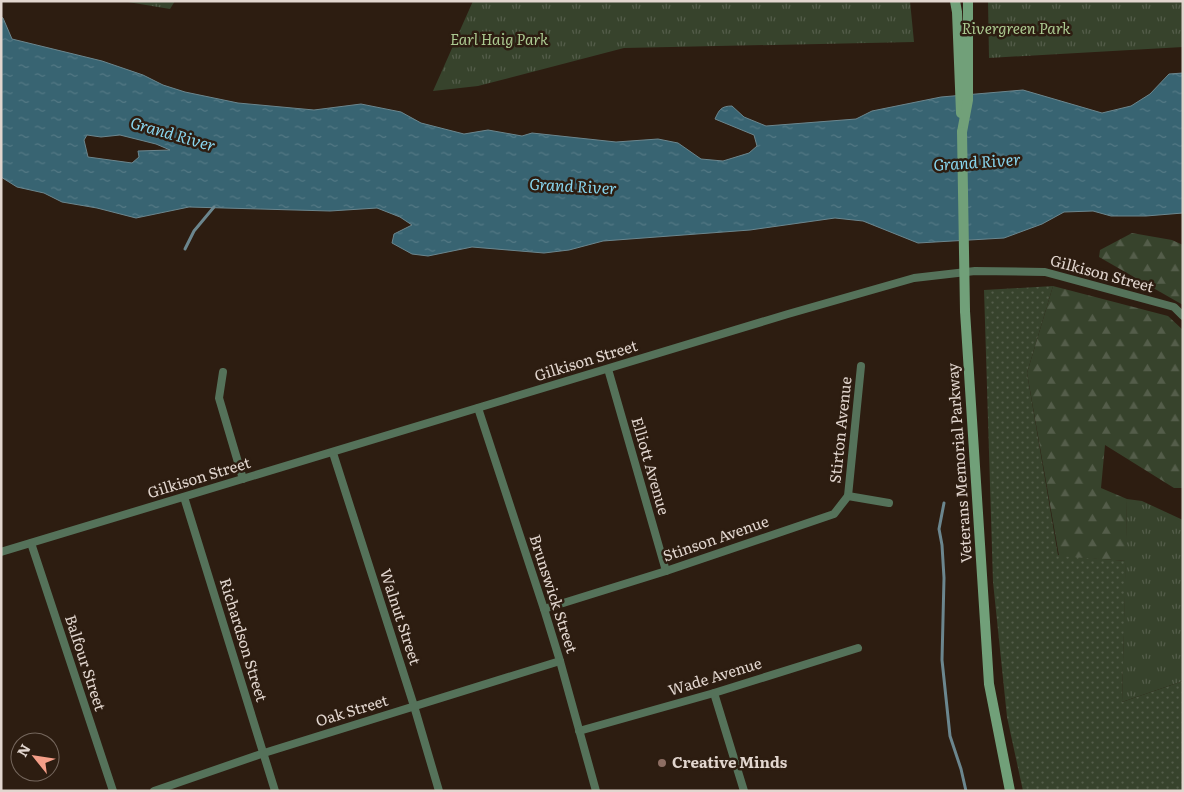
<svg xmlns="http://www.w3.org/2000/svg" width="1184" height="792" font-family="Literata,serif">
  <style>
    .grass { fill: url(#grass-dots) }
    .forest { fill: url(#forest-firs) }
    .park { fill: url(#park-tufts) }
    .water { fill: url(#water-ripples); stroke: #6b868e; fill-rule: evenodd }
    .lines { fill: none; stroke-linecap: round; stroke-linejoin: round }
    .stream { stroke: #6b868e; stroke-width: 3 }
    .street { stroke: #55725a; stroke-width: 8 }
    .secondary { stroke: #71a079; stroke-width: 10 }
    .secondary-bridge { stroke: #71a079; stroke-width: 10 }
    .education-dot { fill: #8d6e63; stroke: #2d1d11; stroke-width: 2 }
    .labels { text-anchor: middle; stroke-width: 5; stroke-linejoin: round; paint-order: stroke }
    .park-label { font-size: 15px; font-style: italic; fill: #acca91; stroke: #2d1d11 }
    .street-label { font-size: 15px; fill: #e2d6cf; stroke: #2d1d11 }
    .poi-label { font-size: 15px; font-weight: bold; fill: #e2d6cf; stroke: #2d1d11; text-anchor: start }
    .water-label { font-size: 16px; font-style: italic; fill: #88d5ee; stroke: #2d1d11 }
  </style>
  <defs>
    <pattern id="grass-dots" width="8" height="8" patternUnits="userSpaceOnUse" patternTransform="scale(1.25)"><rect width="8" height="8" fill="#37432c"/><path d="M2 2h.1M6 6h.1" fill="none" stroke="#545d4a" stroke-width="1.8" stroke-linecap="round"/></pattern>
    <pattern id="forest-firs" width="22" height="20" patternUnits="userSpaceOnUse" patternTransform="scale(1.25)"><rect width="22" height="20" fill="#37432c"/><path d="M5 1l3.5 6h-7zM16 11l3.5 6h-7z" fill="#545d4a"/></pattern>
    <pattern id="park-tufts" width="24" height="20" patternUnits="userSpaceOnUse" patternTransform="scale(1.25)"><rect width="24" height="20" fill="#37432c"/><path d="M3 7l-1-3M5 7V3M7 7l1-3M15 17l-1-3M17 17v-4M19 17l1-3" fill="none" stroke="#545d4a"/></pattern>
    <pattern id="water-ripples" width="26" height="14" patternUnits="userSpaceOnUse" patternTransform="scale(1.25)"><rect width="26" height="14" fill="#386472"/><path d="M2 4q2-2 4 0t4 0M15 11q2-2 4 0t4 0" fill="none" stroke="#547985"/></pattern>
  </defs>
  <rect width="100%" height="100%" fill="#2d1d11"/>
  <polygon class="grass" points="1053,286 1027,373 1058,555 1126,561 1122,702 1183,681 1183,791 1023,791 1007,717 993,582 984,290"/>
  <g class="forest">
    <polygon points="1132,233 1172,240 1183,245 1183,305 1099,257 1100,250"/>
    <polygon points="1053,286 1168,316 1183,330 1183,488 1174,488 1105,445 1101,488 1127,499 1126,561 1059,556 1027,373"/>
  </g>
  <g class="park">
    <polygon points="122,1 175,1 170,9"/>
    <polygon points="473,1 910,1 914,42 624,48 478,86 433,91"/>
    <polygon points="988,1 1183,1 1183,47 989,58"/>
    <polygon points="1127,499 1142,501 1183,520 1183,681 1122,702"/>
  </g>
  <path class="water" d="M1 17 3 18 12 39 102 61 143 75 163 85 185 92 238 103 314 110 361 104 401 112 421 123 464 134 488 130 522 136 532 133 616 142 658 139 678 143 701 159 723 161 749 153 757 146 754 135 715 119C719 110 721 106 732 106L744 117 766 126 856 119 872 111 941 97 1023 90 1102 113 1131 106 1150 94 1169 74 1183 73V213L1146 216H1111L1093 211 1064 212 1042 224 1004 238 918 243 863 221 835 218 750 230 603 241 569 250 544 253 472 247 428 256 412 254 392 243 394 234 412 225 400 217 377 208 330 211 189 207 136 218 97 208 62 202 44 193 17 187 1 177ZM87 135 101 137 120 135 156 144 170 150 138 151 139 157 132 163 88 157 84 140Z"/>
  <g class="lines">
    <g class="stream">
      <polyline points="185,249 194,231 214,207"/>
      <polyline points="944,503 939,529 942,545 944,578 942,660 950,736 961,769 966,791"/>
    </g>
    <g class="street">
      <polyline points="608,369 666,571"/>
      <polyline points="223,372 219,398 243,479"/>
      <polyline points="478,408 544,609 560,661 596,791"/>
      <polyline points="333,453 414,706 439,791"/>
      <polyline points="848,496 861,366"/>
      <polyline points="184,497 275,791"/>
      <polyline points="31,543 113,791"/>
      <polyline points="1,552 788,314 914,278 975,271 1045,272 1174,307 1183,316"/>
      <polyline points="544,609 666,571 834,514 848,496 889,503"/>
      <polyline points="714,693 744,791"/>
      <polyline points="579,731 714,693 858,648"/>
      <polyline points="154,791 264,753 560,661"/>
    </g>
    <g class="secondary">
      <polyline points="955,1 957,12 961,113"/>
      <polyline points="962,132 968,100 968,1"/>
      <polyline points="965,311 989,684 1010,791"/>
    </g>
    <polyline class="secondary-bridge" points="962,132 965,311"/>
  </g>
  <circle class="education-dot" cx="662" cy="763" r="5"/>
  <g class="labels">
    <g class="park-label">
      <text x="1016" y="34">Rivergreen Park</text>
      <text x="499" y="45">Earl Haig Park</text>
    </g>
    <g class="street-label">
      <text transform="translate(1102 274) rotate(15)" y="5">Gilkison Street</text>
      <text transform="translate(586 361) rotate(-17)" y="5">Gilkison Street</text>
      <text transform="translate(841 430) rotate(-84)" y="5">Stirton Avenue</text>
      <text transform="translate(960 463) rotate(-94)" y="5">Veterans Memorial Parkway</text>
      <text transform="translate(650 466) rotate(74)" y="5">Elliott Avenue</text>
      <text transform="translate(199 478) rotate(-17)" y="5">Gilkison Street</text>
      <text transform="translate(716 539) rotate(-19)" y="5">Stinson Avenue</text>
      <text transform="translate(553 594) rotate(72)" y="5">Brunswick Street</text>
      <text transform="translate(400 617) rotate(72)" y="5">Walnut Street</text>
      <text transform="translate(243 640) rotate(73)" y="5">Richardson Street</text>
      <text transform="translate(85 663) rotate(72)" y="5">Balfour Street</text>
      <text transform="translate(715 677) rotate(-17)" y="5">Wade Avenue</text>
      <text transform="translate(352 711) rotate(-17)" y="5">Oak Street</text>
    </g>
    <g class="poi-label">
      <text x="672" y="768">Creative Minds</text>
    </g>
    <g class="water-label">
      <text transform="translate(173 134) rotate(16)" y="6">Grand River</text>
      <text transform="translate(977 162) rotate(-4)" y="6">Grand River</text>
      <text transform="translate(573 186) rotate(3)" y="6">Grand River</text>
    </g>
  </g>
  <rect width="1184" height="792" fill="none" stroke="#e2d6cf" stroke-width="5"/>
  <g transform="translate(35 757) rotate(300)"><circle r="24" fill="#2d1d11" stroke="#75675d"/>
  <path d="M0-4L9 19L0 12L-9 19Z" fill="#f49e88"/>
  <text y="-8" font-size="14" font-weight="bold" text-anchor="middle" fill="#e2d6cf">N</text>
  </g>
</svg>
